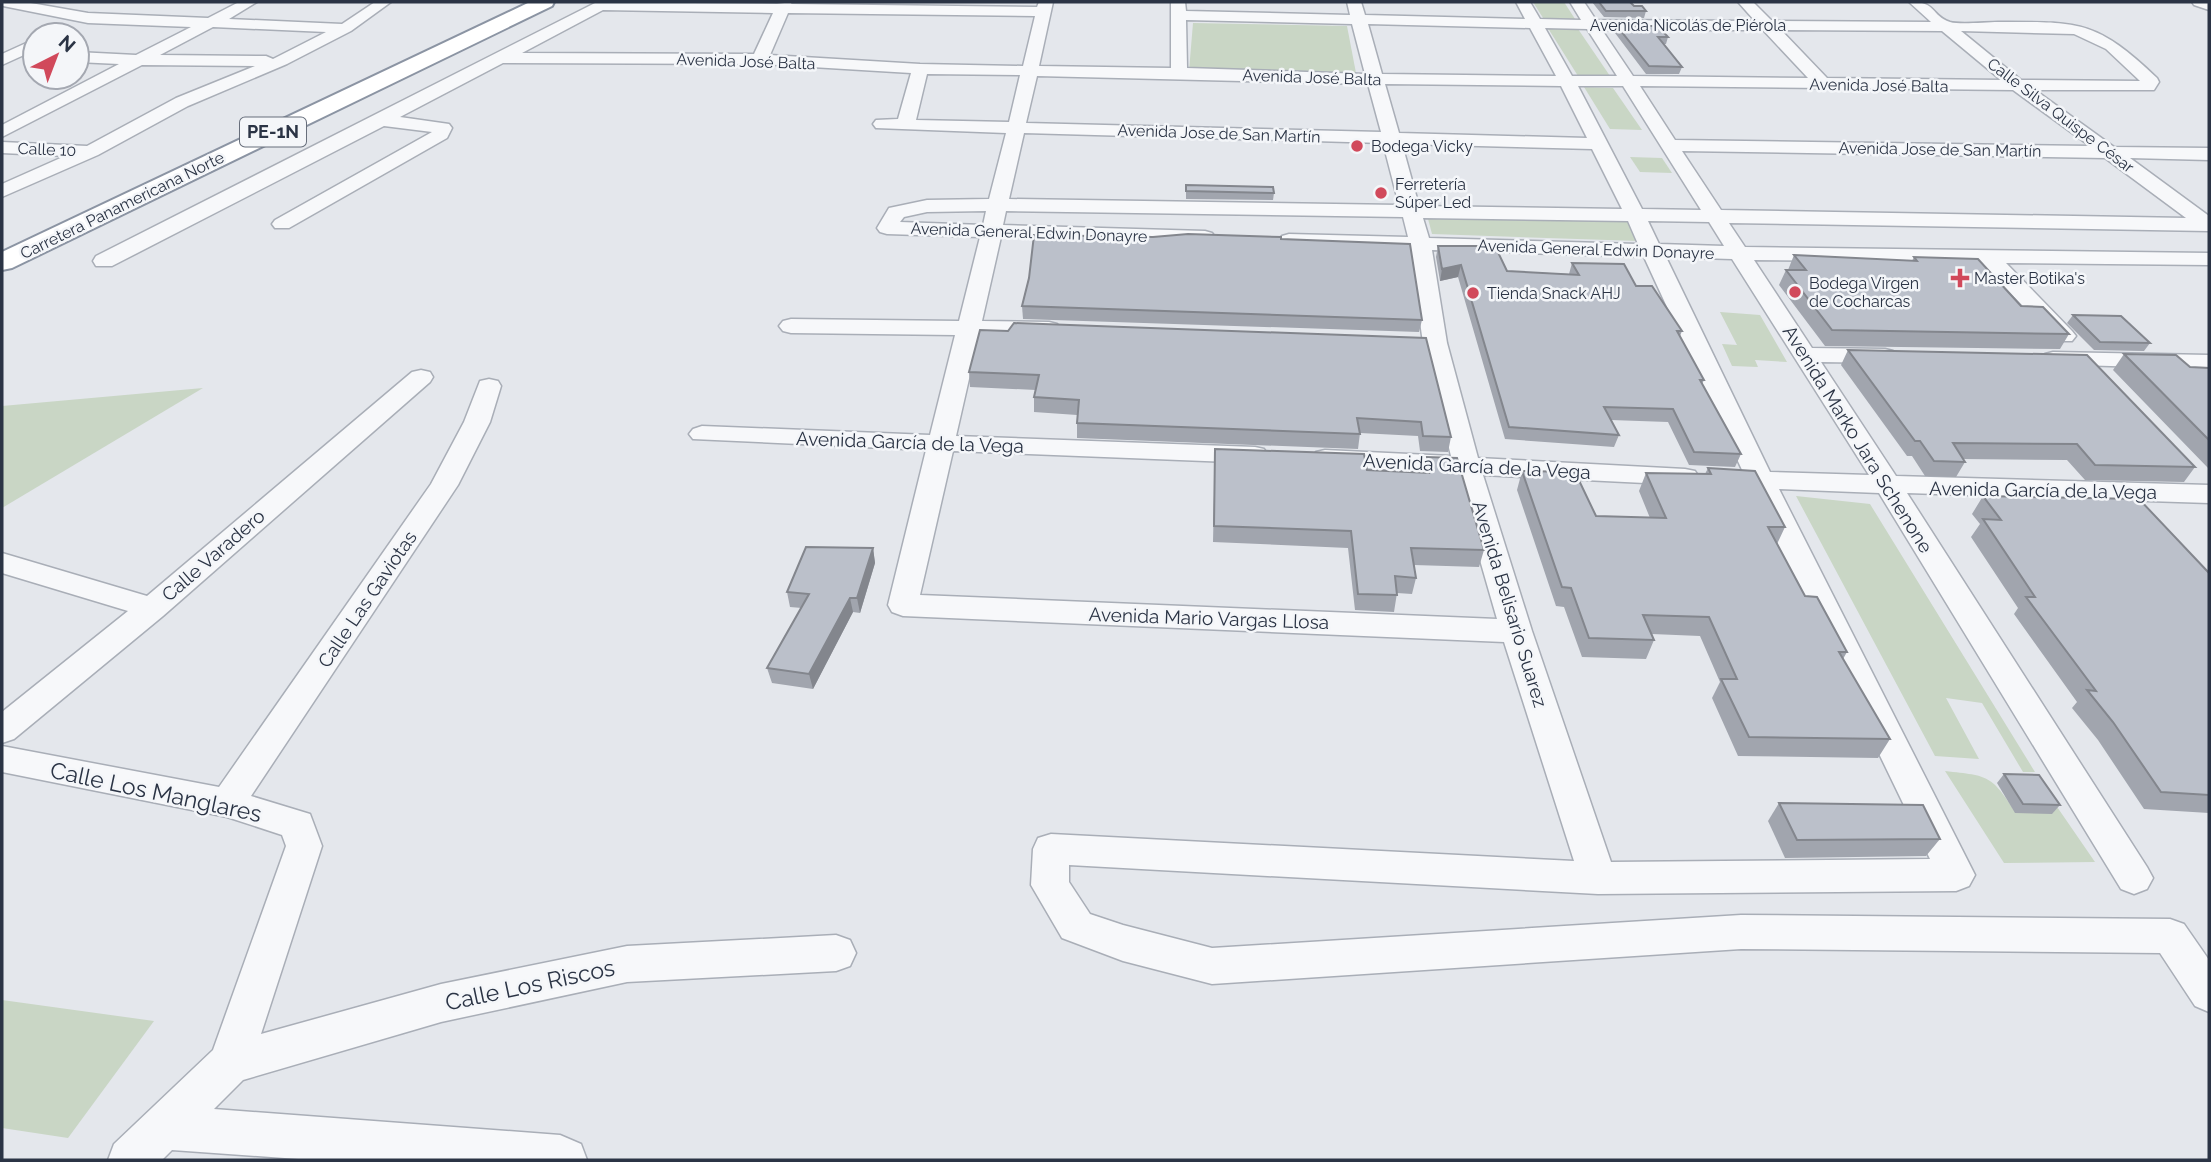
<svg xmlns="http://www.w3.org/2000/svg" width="2211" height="1162" font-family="Raleway,sans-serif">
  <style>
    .green { fill: #c9d6c5 }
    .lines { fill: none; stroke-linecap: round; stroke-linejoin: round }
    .minor-casing { stroke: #a9aeb7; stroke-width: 3 }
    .trunk-casing { stroke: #8b94a3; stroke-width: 4 }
    .minor { fill: #f7f8fa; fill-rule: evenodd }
    .trunk { fill: #fff; fill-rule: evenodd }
    .wall { fill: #a1a5ae }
    .shaded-wall { fill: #83868d }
    .building { fill: #bbc0ca; stroke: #83868d; stroke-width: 2 }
    .poi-dot { fill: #d1495b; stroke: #f4f6f9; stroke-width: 2.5 }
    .labels { text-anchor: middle; stroke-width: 5; stroke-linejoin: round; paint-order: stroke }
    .far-street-label { font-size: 16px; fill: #2b3445; stroke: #f4f6f9 }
    .far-poi-label { font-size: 16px; fill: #2b3445; stroke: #f4f6f9; text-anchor: start }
    .shield { fill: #f4f6f9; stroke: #676e7b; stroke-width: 2 }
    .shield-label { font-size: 18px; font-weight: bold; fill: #2b3445 }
    .street-label { font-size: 19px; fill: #2b3445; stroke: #f4f6f9 }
    .near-street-label { font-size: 23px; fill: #2b3445; stroke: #f4f6f9 }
  </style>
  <rect width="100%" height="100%" fill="#e4e7ec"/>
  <g class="green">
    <polygon points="1533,2 1564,2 1577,22 1545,21"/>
    <polygon points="1193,23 1347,26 1356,73 1189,71"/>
    <polygon points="1546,25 1576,26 1610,76 1578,76"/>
    <polygon points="1584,87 1613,88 1642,130 1610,129"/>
    <polygon points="1630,157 1662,158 1672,173 1640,172"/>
    <polygon points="1427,215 1628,222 1638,241 1432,234"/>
    <polygon points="1720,312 1760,315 1787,362 1755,360 1758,367 1732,366 1722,344 1737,345"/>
    <polygon points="203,388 2,508 2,406"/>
    <polygon points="1796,496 1870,504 2035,772 2023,772 1982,703 1946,698 1979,759 1935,756"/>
    <path d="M1945 771C1990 776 1991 775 2016 813L2042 785 2095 862 2004 863Z"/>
    <polygon points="2,1000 154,1021 68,1138 2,1128"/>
  </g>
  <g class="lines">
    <defs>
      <g id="minor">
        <path d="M2 2H25L88 13 208 18 239 2H257L229 19 342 24 375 2H391L351 31 287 64 188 106 98 155 2 197V184L65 156 2 153V142L87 146 176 98 255 66 142 65 2 137V125L119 64 77 62V52L136 55 191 27 88 23 3 6ZM213 27 326 32 273 59 266 56 160 55Z"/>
        <path d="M597 2 777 4 792 2 791 4 1037 7 1039 2H1053L1039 66 1171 68V2H1185L1186 11 1350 15 1347 2H1361L1365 15 1525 19 1516 2H1530L1540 19 1581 20 1570 2H1584L1596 20 1755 21 1738 2H1753L1772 21 1931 22 1909 2C1937 1 1930 15 1950 22 1960 25 1986 22 1998 22 2080 22 2096 20 2157 78L2159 82 2154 90H2035L2114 147 2209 148V160L2130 158 2209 216V231L1729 223 1745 247 2209 253V265L2006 263 2072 331 2076 336 2072 341H2056L1981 262 1754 260 1812 348 1885 349 1893 351 1897 356 1893 361 1885 363 1821 362 1896 476 2209 485V503L1907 493 2147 867 2153 878 2147 889 2134 894 2121 889 1879 493 1779 489 1975 875 1969 886 1956 891 1598 894 1069 865V882L1090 914 1123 925 1212 948 1741 915 2170 919 2184 924 2209 960V1012L2195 1006 2160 953 1741 949 1212 984 1123 961 1062 938 1031 885 1033 849 1038 838 1051 834 1574 861 1504 642 903 616 892 612 888 605 926 450 693 439 689 434 693 429 702 426 930 435 955 335 791 333 783 331 779 326 783 321 791 319 959 321 980 237 887 234 880 232 877 228 889 208 927 200 989 199 1006 133 876 128 873 124 876 120 898 119 911 73 760 64 503 63 400 117 449 124 452 128 447 138 289 228H275L272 224 275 220 432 132 384 126 112 266H96L93 261 96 256ZM603 10 773 13 754 54 522 53ZM788 13 1035 16 1023 66 920 64 770 55ZM1186 20 1352 24 1365 74 1187 68ZM1368 24 1530 28 1556 76 1382 74ZM1545 28 1587 29 1617 76H1572ZM1602 30H1763L1808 78 1633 76ZM1781 30 1942 31 2001 80 1827 78ZM1961 31 2074 34 2106 49 2140 81 2021 80ZM927 74 1020 75 1009 122 916 120ZM1037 76 1368 84 1381 132 1026 123ZM1385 84 1561 86 1587 138 1399 133ZM1578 86H1623L1701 210 1642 209ZM1640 86 2013 90 2090 146 1675 140ZM1024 133 1383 143 1399 205 1009 199ZM1402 144 1592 149 1622 209 1419 206ZM1682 151 2105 158 2186 218 1721 210ZM986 211 983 225 900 222 904 217 927 212ZM1006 211 1403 217 1408 237 1289 234 1282 236 1279 240 1282 244 1289 246 1410 250 1423 343 1451 456 1325 450 1316 452 1312 458 1316 464 1325 466 1455 473 1497 619 920 595 953 451 1255 463 1264 461 1268 455 1264 449 1255 447 956 436 979 335 1049 336 1057 334 1061 329 1057 324 1049 322 982 321 1001 237 1205 243 1212 241 1215 237 1212 233 1205 231 1003 225ZM1423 218 1628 221 1638 244 1429 238ZM1648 221 1709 222 1724 246 1659 244ZM1432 250 1644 257 1743 472 1735 474 1731 480 1735 486 1751 489 1930 859 1611 862 1532 631 1483 475 1685 485 1695 483 1699 477 1695 471 1685 469 1478 458 1447 343ZM1666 257 1732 259 1869 475 1770 472Z"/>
        <polygon points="2192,2 2209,2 2209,10 2194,5"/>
        <polygon points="35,39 35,50 2,65 2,54"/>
        <polygon points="2053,352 2209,355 2209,369 2045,364 2041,359 2045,354"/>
        <polygon points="421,370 430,372 433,377 430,382 163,616 14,739 2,743 2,712 128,611 2,573 2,553 147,596 412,372"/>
        <polygon points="489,379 498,381 501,386 490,422 458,485 251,796 310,814 322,846 261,1034 441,984 627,946 836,935 850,940 856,953 850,966 836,971 627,982 441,1022 243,1080 214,1109 560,1135 581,1144 587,1160 312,1160 172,1150 162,1160 108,1160 114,1144 213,1050 286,846 282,835 227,817 2,772 2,746 219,787 431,484 464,422 480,381"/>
      </g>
      <polygon id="trunk" points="530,2 554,2 552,6 12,268 2,270 2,252"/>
    </defs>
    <use href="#minor" class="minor-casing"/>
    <use href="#trunk" class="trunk-casing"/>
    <use href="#minor" class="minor"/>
    <use href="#trunk" class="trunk"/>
  </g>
  <g class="wall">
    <polygon points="1592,2 1630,2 1634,6 1646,11 1644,18 1604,17"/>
    <polygon points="1617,26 1668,37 1666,44 1663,44 1682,67 1679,74 1646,74 1615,33"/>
    <polygon points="1186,185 1274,193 1273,200 1186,199"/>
    <polygon points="1281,239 1422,320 1419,332 1023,319 1022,306"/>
    <polygon points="1438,246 1507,271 1569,274 1572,263 1636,286 1682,331 1680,336 1704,380 1702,384 1741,454 1735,467 1689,465 1668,422 1611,420 1619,435 1614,447 1505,439 1458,277 1440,281 1436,257"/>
    <polygon points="1794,255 1912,261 1914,257 2021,306 2069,334 2060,349 1825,346 1779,285 1786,270 1788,270"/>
    <polygon points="2073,315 2150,343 2144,351 2094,350 2067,323"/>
    <polygon points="1426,338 1451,437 1448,452 1420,451 1418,436 1360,433 1358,449 1077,438 1077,415 1034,412 1034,397 1036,390 970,387 969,372"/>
    <polygon points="1848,350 2195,467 2184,482 2085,480 2067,460 1963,459 1965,462 1956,477 1925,476 1912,456 1907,456 1841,365"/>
    <polygon points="2124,354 2190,367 2209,368 2209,469 2113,370"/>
    <polygon points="1215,449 1367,470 1423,472 1427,457 1484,550 1479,567 1414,565 1416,578 1412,594 1397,593 1394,612 1355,610 1348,548 1213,542"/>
    <polygon points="1708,468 1785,527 1777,544 1805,596 1847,652 1843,659 1890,739 1878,758 1738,756 1712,698 1720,682 1700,636 1652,634 1654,640 1646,659 1582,657 1564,607 1556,606 1517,490 1522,471 1596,516 1650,518 1639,491 1646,473 1705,474"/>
    <polygon points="1983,496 2209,573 2209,813 2144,809 2098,740 2072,708 2077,702 2014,614 2018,608 1971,537 1980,524 1972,514"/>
    <polygon points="873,548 875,563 860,613 853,612 813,689 772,683 767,668 802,608 790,607 787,592"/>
    <polygon points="2004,774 2060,805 2052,814 2015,813 1997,783"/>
    <polygon points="1779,803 1940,839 1926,856 1785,858 1768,821"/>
  </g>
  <g class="shaded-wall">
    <polygon points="1461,265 1458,277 1440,281 1442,269"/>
    <polygon points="873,548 875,563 860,613 857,598"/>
    <polygon points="850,598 853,612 813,689 809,674"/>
  </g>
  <g class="building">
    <polygon points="1599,2 1630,2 1634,6 1642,6 1646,11 1606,11"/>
    <polygon points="1617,26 1658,26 1668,37 1658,37 1682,67 1649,66"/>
    <polygon points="1186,185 1273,187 1274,193 1186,191"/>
    <polygon points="1188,234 1281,237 1281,239 1410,244 1422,320 1022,306 1029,278 1034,235 1153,237"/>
    <polygon points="1438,246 1495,246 1507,271 1579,275 1572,263 1624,264 1636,286 1652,286 1682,331 1677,331 1704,380 1700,380 1741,454 1694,452 1673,409 1604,407 1619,435 1509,427 1461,265 1442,269"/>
    <polygon points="1794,255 1917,261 1914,257 1978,259 2021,306 2043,307 2069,334 1832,330 1786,270 1806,270"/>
    <polygon points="2073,315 2121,316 2150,343 2100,342"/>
    <polygon points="1014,323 1426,338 1451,437 1423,436 1421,422 1357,418 1360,434 1077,423 1079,400 1034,397 1039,375 969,372 980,330 1008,331"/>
    <polygon points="1848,350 2087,355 2195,467 2095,465 2077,444 1953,443 1965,462 1934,461 1920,441 1915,441"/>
    <polygon points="2124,354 2176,355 2190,367 2209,368 2209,440"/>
    <polygon points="1215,449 1364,454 1367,470 1429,473 1427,457 1457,458 1484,550 1411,548 1416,578 1395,576 1397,595 1358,594 1351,531 1214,526"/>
    <polygon points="1708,468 1755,471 1785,527 1768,527 1805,596 1817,597 1847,652 1839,652 1890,739 1749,737 1721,679 1737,679 1709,617 1643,615 1654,640 1589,638 1571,588 1562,587 1522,471 1575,472 1596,516 1666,518 1646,473 1711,474"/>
    <polygon points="1983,496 2139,499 2209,573 2209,795 2161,792 2113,722 2087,690 2096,691 2026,597 2035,597 1983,519 2001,520"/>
    <polygon points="806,547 873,548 857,598 850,598 809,674 767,668 809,594 787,592"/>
    <polygon points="2004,774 2039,775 2060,805 2023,804"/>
    <polygon points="1779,803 1923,805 1940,839 1797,840"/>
  </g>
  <g class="poi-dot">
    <circle cx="1357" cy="146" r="7"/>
    <circle cx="1381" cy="193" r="7"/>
    <path d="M1956.5 267.5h7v7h7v7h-7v7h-7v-7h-7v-7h7z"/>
    <circle cx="1795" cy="292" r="7"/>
    <circle cx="1473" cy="293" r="7"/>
  </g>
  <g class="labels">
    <g class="far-street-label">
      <text x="1688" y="31">Avenida Nicolás de Piérola</text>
      <text transform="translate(746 61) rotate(2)" y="6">Avenida José Balta</text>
      <text transform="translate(1312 77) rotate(2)" y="6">Avenida José Balta</text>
      <text transform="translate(1879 85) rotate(1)" y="6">Avenida José Balta</text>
      <text transform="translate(2061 115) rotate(37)" y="6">Calle Silva Quispe César</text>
      <text transform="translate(1219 133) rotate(2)" y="6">Avenida Jose de San Martín</text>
      <text transform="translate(47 149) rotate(2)" y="6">Calle 10</text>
      <text transform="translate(1940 149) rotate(1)" y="6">Avenida Jose de San Martín</text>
      <text transform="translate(122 205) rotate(-26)" y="6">Carretera Panamericana Norte</text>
      <text transform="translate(1029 232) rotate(2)" y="6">Avenida General Edwin Donayre</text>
      <text transform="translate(1596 249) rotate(2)" y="6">Avenida General Edwin Donayre</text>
    </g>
    <g class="far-poi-label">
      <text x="1371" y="152">Bodega Vicky</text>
      <text x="1395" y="190">Ferretería<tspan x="1395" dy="18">Súper Led</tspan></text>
      <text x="1974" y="284">Master Botika's</text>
      <text x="1809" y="289">Bodega Virgen<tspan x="1809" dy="18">de Cocharcas</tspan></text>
      <text x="1487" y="299">Tienda Snack AHJ</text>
    </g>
    <rect class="shield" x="240" y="117.5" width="66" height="29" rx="5"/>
    <g class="shield-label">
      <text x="273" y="138">PE-1N</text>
    </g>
    <g class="street-label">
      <text transform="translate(1858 439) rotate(58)" y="7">Avenida Marko Jara Schenone</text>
      <text transform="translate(910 442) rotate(2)" y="7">Avenida García de la Vega</text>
      <text transform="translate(1477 466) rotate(3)" y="7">Avenida García de la Vega</text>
      <text transform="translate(2043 490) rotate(1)" y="7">Avenida García de la Vega</text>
      <text transform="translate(213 555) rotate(-41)" y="7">Calle Varadero</text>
      <text transform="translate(367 599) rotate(-56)" y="7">Calle Las Gaviotas</text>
      <text transform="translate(1510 604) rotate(73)" y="7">Avenida Belisario Suarez</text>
      <text transform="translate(1209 618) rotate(2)" y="7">Avenida Mario Vargas Llosa</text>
    </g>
    <g class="near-street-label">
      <text transform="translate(156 792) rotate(12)" y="8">Calle Los Manglares</text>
      <text transform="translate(530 985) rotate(-12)" y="8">Calle Los Riscos</text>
    </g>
  </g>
  <rect width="2211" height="1162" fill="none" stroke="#2b3445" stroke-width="7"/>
  <g transform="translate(56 56) rotate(42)"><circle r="33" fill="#f4f6f9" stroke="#a4a8b1" stroke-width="2"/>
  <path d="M0-5L12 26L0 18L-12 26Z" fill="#d1495b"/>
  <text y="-10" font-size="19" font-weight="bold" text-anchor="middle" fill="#2b3445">N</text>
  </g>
</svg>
